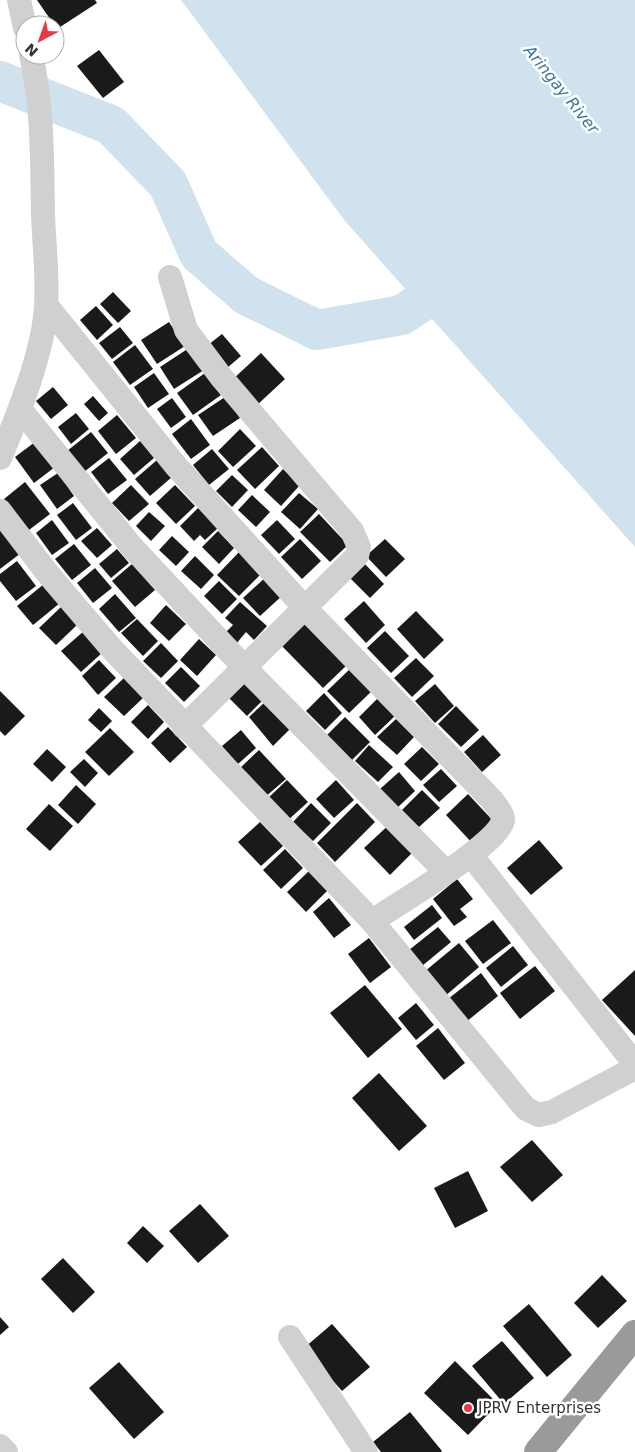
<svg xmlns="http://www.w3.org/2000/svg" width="635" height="1452" font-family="'DejaVu Sans',sans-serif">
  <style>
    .water { fill: #cfe2ee }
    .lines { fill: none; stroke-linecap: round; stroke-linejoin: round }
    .river { stroke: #cfe2ee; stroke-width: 40 }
    .building { fill: #1a1a1a }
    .minor { stroke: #d0d0d0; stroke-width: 24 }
    .highway { stroke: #9a9a9a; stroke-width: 28 }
    .poi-dot { fill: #e63946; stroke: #fff; stroke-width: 2 }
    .labels { text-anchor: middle; stroke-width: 5; stroke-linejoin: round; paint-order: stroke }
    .poi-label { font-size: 15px; fill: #333; stroke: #fff; text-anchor: start }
    .water-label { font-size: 16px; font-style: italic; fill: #3f7597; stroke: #fff }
  </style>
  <rect width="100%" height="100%" fill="#fff"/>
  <polygon class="water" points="181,0 635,0 635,547 345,221"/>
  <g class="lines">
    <polyline class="river" points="0,81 111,125 168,184 199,254 246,295 317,330 402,315 464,273"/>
  </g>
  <g class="building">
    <polygon points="37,0 95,0 97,3 57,29"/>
    <polygon points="99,50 124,82 103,98 77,66"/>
    <polygon points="113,292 131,311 118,323 100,304"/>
    <polygon points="96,306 113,325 97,340 80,320"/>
    <polygon points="169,322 185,346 157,364 141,340"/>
    <polygon points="120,327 133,343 112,359 99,343"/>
    <polygon points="222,334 241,356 227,368 208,345"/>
    <polygon points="135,345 153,369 130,385 113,362"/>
    <polygon points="189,348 204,370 174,389 160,367"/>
    <polygon points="261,353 285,379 256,406 232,380"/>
    <polygon points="154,373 169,394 148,408 134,387"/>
    <polygon points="205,373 221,395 193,415 177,393"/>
    <polygon points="53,387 68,405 51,419 36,401"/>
    <polygon points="93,396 108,413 99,421 84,404"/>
    <polygon points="225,397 240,418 213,436 198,415"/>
    <polygon points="172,398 186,417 171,428 157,409"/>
    <polygon points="76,413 89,429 71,444 58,427"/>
    <polygon points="117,415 136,438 116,454 98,431"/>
    <polygon points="191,419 210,445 191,459 172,434"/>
    <polygon points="240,429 256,446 233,467 218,451"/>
    <polygon points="91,432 108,453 84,472 67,451"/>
    <polygon points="140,441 154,458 134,475 120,459"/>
    <polygon points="35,442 55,467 34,483 15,457"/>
    <polygon points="262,447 279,466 255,489 237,470"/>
    <polygon points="212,449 229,469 209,485 193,465"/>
    <polygon points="109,458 127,480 108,494 91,472"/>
    <polygon points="157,460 172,477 150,496 135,479"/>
    <polygon points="283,469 300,485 281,506 264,490"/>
    <polygon points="58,473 74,496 57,509 40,485"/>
    <polygon points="232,475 248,490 232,507 216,491"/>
    <polygon points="25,482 50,514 29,530 4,499"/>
    <polygon points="131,485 149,504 129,521 112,503"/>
    <polygon points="175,485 195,506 176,524 156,503"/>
    <polygon points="299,493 318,509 300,529 281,512"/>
    <polygon points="252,495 270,512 256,527 238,510"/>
    <polygon points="73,503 92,528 76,540 57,515"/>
    <polygon points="199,507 219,527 205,540 200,535 194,541 180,526"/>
    <polygon points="149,512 165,526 151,541 136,526"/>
    <polygon points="319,514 348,545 330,562 300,532"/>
    <polygon points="52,520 69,543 52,555 36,533"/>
    <polygon points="277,520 295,539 279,554 261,535"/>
    <polygon points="0,527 21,553 0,569"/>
    <polygon points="97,528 112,545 97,558 81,541"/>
    <polygon points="218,531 234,548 219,564 202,547"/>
    <polygon points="172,536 189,552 176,566 159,550"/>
    <polygon points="300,539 321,561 302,579 281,557"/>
    <polygon points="385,539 405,559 386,577 366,556"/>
    <polygon points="74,544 91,565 72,580 55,559"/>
    <polygon points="117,549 129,563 111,578 99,564"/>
    <polygon points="242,549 264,571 239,596 217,575"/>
    <polygon points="195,556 214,575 201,589 181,571"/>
    <polygon points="17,561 36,586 16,601 0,581 0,574"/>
    <polygon points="364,563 384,584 370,598 350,578"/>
    <polygon points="132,564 155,590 135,607 112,581"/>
    <polygon points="95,568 112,588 93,603 77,583"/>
    <polygon points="267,576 284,594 260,616 243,598"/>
    <polygon points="219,581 237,599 222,614 204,596"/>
    <polygon points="44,584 60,603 33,625 17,606"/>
    <polygon points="115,594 136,618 119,632 99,609"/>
    <polygon points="364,601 385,625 366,643 344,619"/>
    <polygon points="240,602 267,626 254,640 246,632 236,644 225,633 233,625 225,618"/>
    <polygon points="166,605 186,624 169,641 150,623"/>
    <polygon points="61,607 77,625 56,645 39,628"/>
    <polygon points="416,611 444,640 424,659 397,629"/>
    <polygon points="137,619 158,641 143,656 121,633"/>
    <polygon points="304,619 348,664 323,688 279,643"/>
    <polygon points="84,631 103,652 81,672 61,651"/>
    <polygon points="385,631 409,656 391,673 367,648"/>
    <polygon points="199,639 216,655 197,676 180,660"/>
    <polygon points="161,643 178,661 161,678 143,661"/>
    <polygon points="416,658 434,676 412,697 394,678"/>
    <polygon points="99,660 116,678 98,695 82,676"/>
    <polygon points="181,667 200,686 184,702 165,683"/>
    <polygon points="352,667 374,689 349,713 327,691"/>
    <polygon points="243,675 266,697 247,716 225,694"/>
    <polygon points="125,677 144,697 124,716 104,697"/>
    <polygon points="435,684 454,706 435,723 415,701"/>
    <polygon points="0,691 25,716 5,736 0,731"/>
    <polygon points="324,693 342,713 325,730 306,711"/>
    <polygon points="379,697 396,715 375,735 359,717"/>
    <polygon points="266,701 290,729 273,746 249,717"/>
    <polygon points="148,705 164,722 148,739 131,722"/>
    <polygon points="456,706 479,730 461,747 438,724"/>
    <polygon points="99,708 112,721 101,732 88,720"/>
    <polygon points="345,717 370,742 351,761 326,736"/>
    <polygon points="396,719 414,737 397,755 377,737"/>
    <polygon points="168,727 187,747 170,763 151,743"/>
    <polygon points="110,728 134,752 109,776 85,752"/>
    <polygon points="241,730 256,748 238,764 222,746"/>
    <polygon points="483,735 501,755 482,772 464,752"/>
    <polygon points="369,745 393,767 378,782 355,761"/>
    <polygon points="422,747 439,764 421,781 404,764"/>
    <polygon points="47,749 66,767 52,782 33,764"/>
    <polygon points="259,750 286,779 264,798 238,770"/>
    <polygon points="84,759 98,773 85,787 70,772"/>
    <polygon points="441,769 457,786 439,802 423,785"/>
    <polygon points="399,772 415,791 397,808 380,789"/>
    <polygon points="287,780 308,802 287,821 266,800"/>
    <polygon points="336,780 354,800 334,818 316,799"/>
    <polygon points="76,785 96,804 78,824 58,805"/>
    <polygon points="422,790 440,808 419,827 402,810"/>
    <polygon points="468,794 497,825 475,846 446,815"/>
    <polygon points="311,803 331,823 313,841 293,822"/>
    <polygon points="357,803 375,822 335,862 317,843"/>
    <polygon points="49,804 73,826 50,851 26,829"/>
    <polygon points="393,821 418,847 390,875 364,848"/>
    <polygon points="260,822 283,846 261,866 238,842"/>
    <polygon points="539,840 563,868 531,895 507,868"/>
    <polygon points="285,849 303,868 281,889 263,870"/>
    <polygon points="309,871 328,890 306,912 287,892"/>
    <polygon points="457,879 473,899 460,909 467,917 454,926 433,899"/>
    <polygon points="329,898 351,925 334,938 313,912"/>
    <polygon points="432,905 442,918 414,940 404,927"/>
    <polygon points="493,920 511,943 483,964 465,941"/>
    <polygon points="438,927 451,942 422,966 409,950"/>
    <polygon points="369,938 391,967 370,983 348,954"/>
    <polygon points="459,943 479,967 444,997 424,972"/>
    <polygon points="513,946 528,965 501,987 486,968"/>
    <polygon points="535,966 555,991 520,1019 500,993"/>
    <polygon points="635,970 635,1036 602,1000"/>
    <polygon points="481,973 498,996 466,1022 448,999"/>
    <polygon points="365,985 402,1029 368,1058 330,1013"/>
    <polygon points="416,1003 434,1025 416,1040 398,1018"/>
    <polygon points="438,1028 465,1063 444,1080 416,1046"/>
    <polygon points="379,1073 427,1126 399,1151 352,1098"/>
    <polygon points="532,1140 563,1175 532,1202 500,1167"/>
    <polygon points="468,1171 488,1211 455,1228 434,1188"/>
    <polygon points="200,1204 229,1236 198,1263 169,1231"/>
    <polygon points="143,1226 164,1246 147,1263 127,1243"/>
    <polygon points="63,1258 95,1292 73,1313 41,1279"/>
    <polygon points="602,1275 627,1301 598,1328 574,1303"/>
    <polygon points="529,1304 572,1355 547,1377 503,1326"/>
    <polygon points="0,1317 9,1327 0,1335"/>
    <polygon points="332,1324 370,1367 342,1391 304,1348"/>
    <polygon points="502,1341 534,1378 504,1404 472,1366"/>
    <polygon points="455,1361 498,1404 468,1435 424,1393"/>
    <polygon points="119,1362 164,1412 134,1439 89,1388"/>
    <polygon points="410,1412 442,1451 441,1452 381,1452 373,1442"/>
  </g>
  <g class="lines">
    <g class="minor">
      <polyline points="19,0 25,28"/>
      <polyline points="170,277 186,330 222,378 352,531 359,547 357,556 184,727"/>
      <path d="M47 306 176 466 304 607 492 800C496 806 503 813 503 820 501 842 394 907 372 921"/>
      <polyline points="20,409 132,547 244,667 446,872"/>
      <path d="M0 458C18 415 44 351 46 305 48 275 44 244 43 214 42 162 43 106 31 55"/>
      <polyline points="0,511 48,574 111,648 372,921 526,1109 539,1115 552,1112 635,1068"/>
      <polyline points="471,855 635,1064"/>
      <polyline points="290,1337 366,1452"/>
      <polyline points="0,1446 6,1452"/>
    </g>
    <polyline class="highway" points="538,1452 635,1334"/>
  </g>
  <circle class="poi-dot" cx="468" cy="1408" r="5"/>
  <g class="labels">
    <g class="poi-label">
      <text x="478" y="1413">JPRV Enterprises</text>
    </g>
    <g class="water-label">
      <text transform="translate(562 89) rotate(51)" y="6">Aringay River</text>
    </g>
  </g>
  <g transform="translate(40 40) rotate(221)"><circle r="24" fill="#ffffff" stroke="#adadad"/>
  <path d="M0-4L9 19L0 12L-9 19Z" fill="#e63946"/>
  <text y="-8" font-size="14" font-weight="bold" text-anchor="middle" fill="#333333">N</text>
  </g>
</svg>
